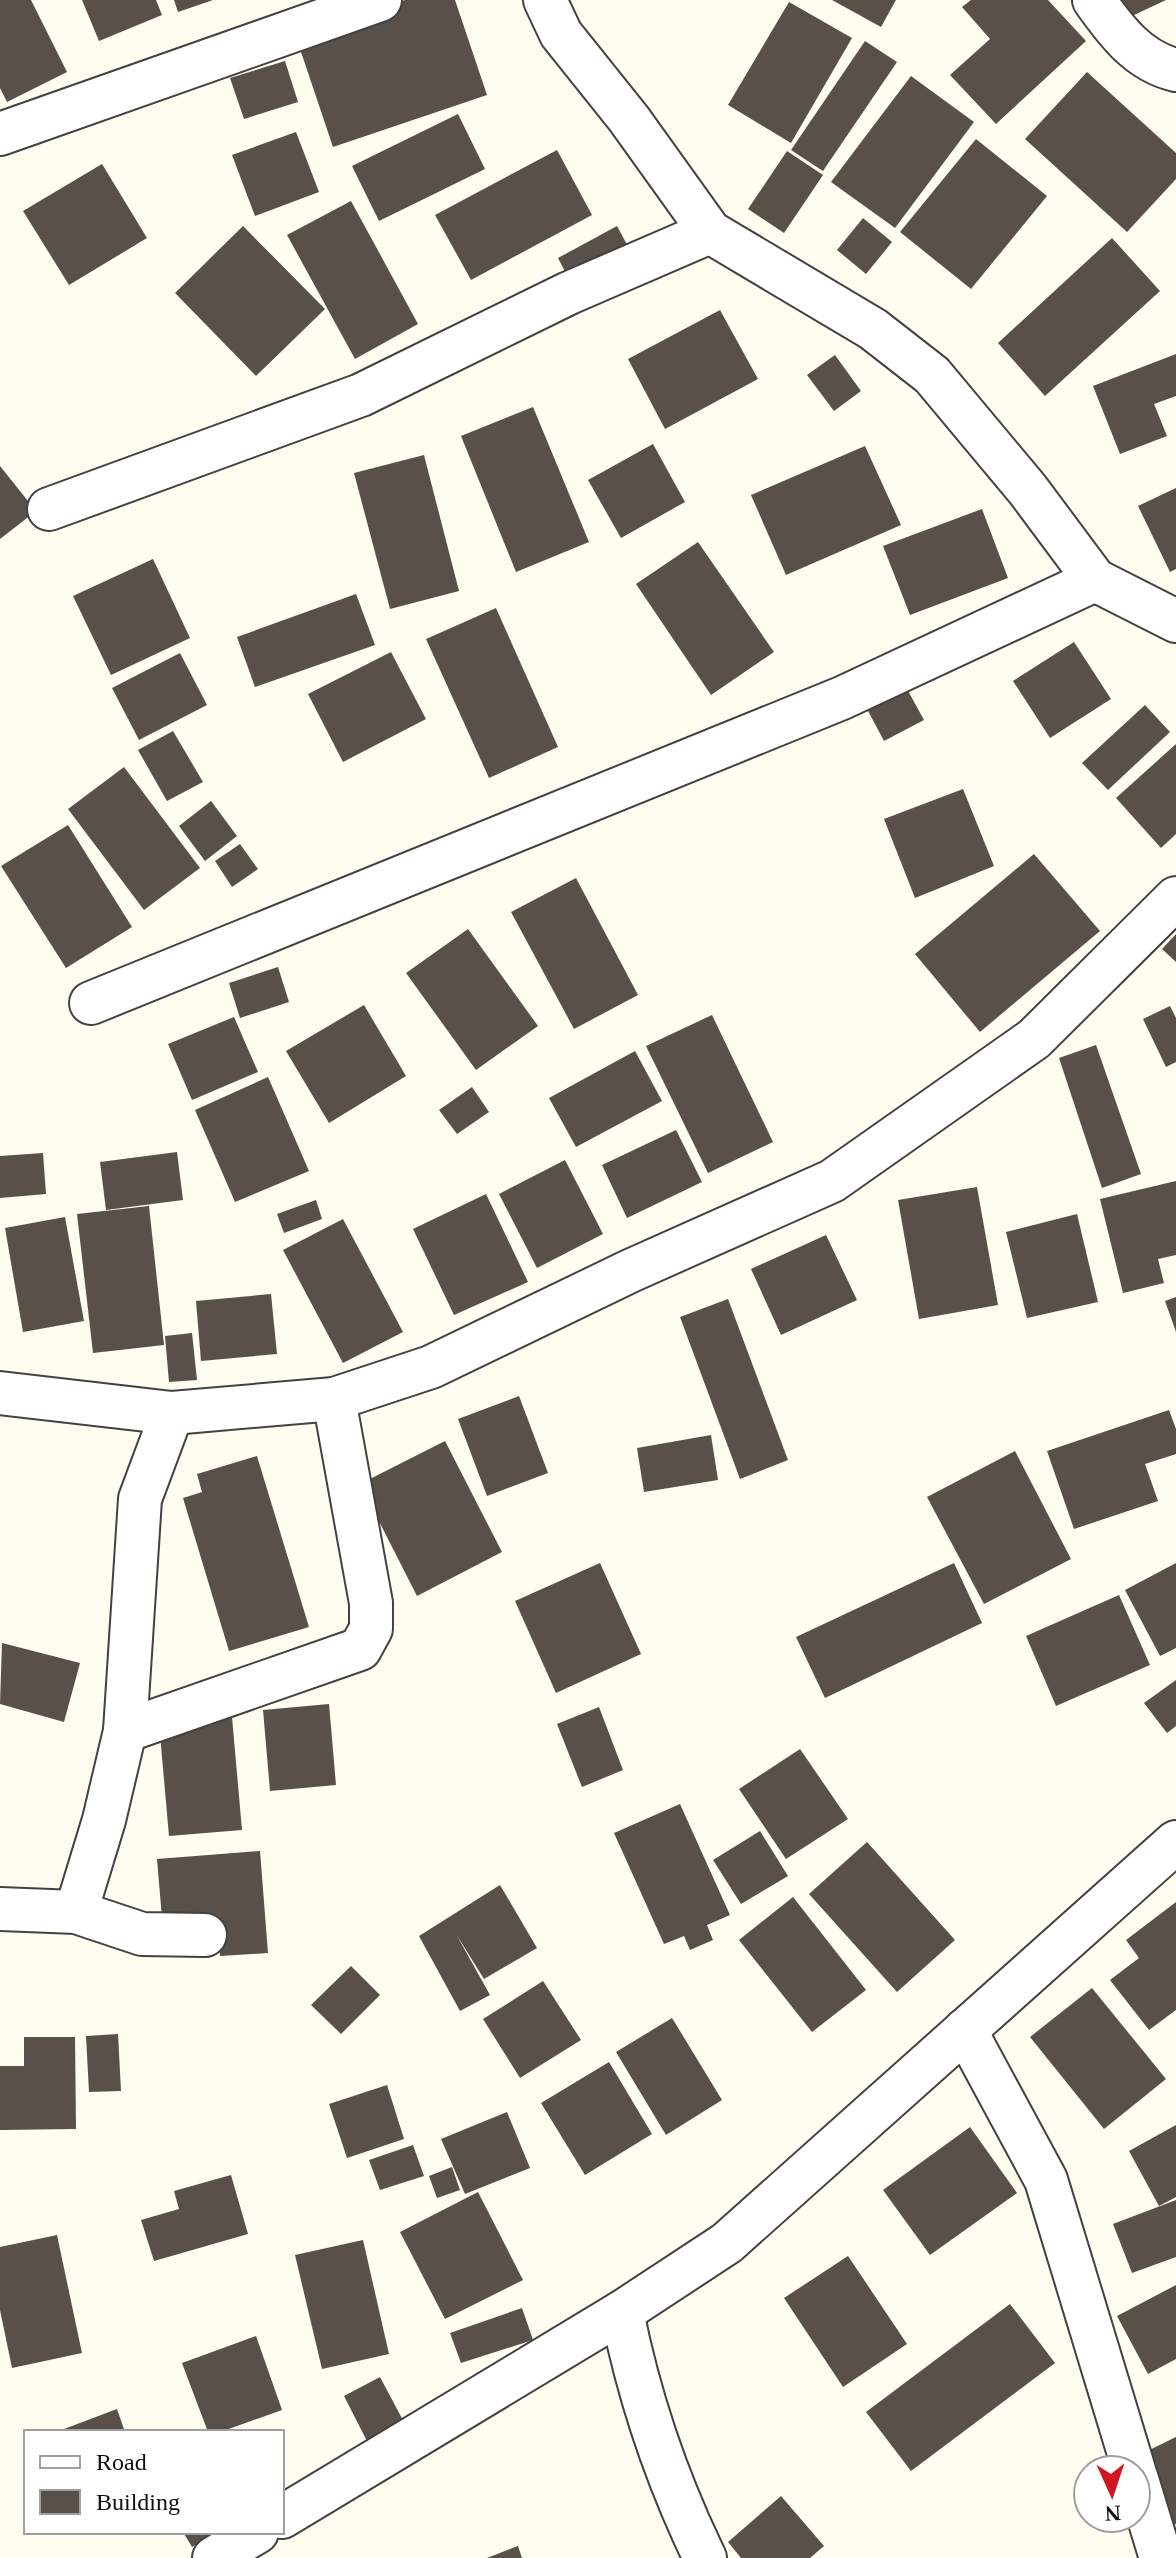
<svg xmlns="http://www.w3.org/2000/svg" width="1176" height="2558" font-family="'Times New Roman',serif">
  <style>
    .building { fill: #59504a }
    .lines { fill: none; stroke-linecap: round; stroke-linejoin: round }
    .street-casing { stroke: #424242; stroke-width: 46 }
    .street { stroke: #fff; stroke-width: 42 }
  </style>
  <rect width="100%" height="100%" fill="#fffcf0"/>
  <g class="building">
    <polygon points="0,0 31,0 67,72 7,102 0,88"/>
    <polygon points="82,0 156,0 162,15 99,41"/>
    <polygon points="174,0 213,0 178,12"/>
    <polygon points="405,0 455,0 487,95 333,147 296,37"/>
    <polygon points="832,0 896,0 881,27"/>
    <polygon points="971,0 1048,0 1086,41 996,124 950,75 990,39 962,7"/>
    <polygon points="1103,0 1166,0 1115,24"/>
    <polygon points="789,2 852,38 791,143 728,105"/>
    <polygon points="865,41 897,62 823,171 791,150"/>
    <polygon points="285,61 298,102 244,119 230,78"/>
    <polygon points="1087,72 1176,153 1176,179 1127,232 1025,139"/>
    <polygon points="911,76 974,122 895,228 831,182"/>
    <polygon points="458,114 485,169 379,221 352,166"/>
    <polygon points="296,132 319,192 255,216 232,155"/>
    <polygon points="976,139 1047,196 971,289 900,232"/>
    <polygon points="557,150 592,215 471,280 435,215"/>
    <polygon points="787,151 823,175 784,233 748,209"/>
    <polygon points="102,164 147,238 69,285 23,211"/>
    <polygon points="351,201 418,324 355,359 287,235"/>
    <polygon points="863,218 892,242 866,274 837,250"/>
    <polygon points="243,226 325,309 256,376 175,293"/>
    <polygon points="617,226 632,254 572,285 558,258"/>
    <polygon points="1112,238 1160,291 1045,396 998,343"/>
    <polygon points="720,310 758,379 665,429 628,359"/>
    <polygon points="1176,354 1176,396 1154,404 1167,436 1120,454 1093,386"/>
    <polygon points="835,355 861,391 834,411 807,375"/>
    <polygon points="533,407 589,542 516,572 461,436"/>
    <polygon points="653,444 685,502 621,538 588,480"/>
    <polygon points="865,446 901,525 786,575 751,495"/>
    <polygon points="424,455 459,591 390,609 354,473"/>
    <polygon points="0,466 36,511 0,539"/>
    <polygon points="1176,488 1176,569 1170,572 1138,506"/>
    <polygon points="982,509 1008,578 910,615 883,546"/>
    <polygon points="698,542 774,652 711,695 636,584"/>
    <polygon points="153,559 190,638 111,675 73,596"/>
    <polygon points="356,594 375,645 255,687 237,637"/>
    <polygon points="496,608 558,747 489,778 426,639"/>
    <polygon points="1074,642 1111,699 1050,738 1013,681"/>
    <polygon points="391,652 426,719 343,762 308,694"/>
    <polygon points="180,653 207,705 139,740 112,688"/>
    <polygon points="907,689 924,720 884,741 867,709"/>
    <polygon points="1145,705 1170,732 1108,790 1082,763"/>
    <polygon points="173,731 203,782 167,801 138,750"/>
    <polygon points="1176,744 1176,834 1161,848 1116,798"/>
    <polygon points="124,767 200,868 144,910 68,809"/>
    <polygon points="963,789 994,866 915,898 884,819"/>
    <polygon points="211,801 237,836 205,861 179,826"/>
    <polygon points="68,825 132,927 66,968 1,866"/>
    <polygon points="240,844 258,869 232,887 215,861"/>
    <polygon points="1034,854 1100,931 980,1032 915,954"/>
    <polygon points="576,878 638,995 574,1029 511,912"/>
    <polygon points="468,929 538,1026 476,1070 406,973"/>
    <polygon points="1176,934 1176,962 1162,949"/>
    <polygon points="278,967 289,1002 240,1018 229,983"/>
    <polygon points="364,1005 406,1076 329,1123 286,1051"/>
    <polygon points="1170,1006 1176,1018 1176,1062 1166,1067 1143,1019"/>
    <polygon points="712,1015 773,1142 708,1173 646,1046"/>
    <polygon points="234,1017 258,1072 192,1100 168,1044"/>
    <polygon points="1096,1045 1141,1174 1102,1188 1059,1058"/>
    <polygon points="635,1051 662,1101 576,1147 549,1098"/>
    <polygon points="268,1077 309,1171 235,1202 195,1110"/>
    <polygon points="472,1087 489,1112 457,1134 439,1110"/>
    <polygon points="676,1130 702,1182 627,1218 602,1165"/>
    <polygon points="177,1152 183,1200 106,1210 100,1162"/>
    <polygon points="43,1153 46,1194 0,1198 0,1156"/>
    <polygon points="565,1160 603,1234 537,1268 499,1194"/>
    <polygon points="1176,1181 1176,1255 1158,1259 1164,1283 1123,1293 1100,1199"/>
    <polygon points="977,1187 998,1305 919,1319 898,1200"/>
    <polygon points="486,1194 528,1282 454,1315 413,1229"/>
    <polygon points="316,1200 322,1219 284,1233 277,1214"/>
    <polygon points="149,1206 164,1345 93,1353 77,1214"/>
    <polygon points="1077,1214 1098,1302 1027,1318 1006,1232"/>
    <polygon points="65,1217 84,1321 23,1332 5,1228"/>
    <polygon points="343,1219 403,1332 343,1363 283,1250"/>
    <polygon points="826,1235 857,1300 781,1335 751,1269"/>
    <polygon points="271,1294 277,1354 201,1361 196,1301"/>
    <polygon points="1176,1297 1176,1332 1165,1301"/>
    <polygon points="728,1299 788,1460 740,1479 680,1317"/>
    <polygon points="192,1333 197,1380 169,1382 165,1336"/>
    <polygon points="519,1396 548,1473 487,1496 458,1419"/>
    <polygon points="1169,1410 1176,1429 1176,1454 1145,1464 1158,1501 1074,1529 1047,1451"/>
    <polygon points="711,1435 718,1480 644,1492 637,1448"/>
    <polygon points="445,1441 502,1552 417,1596 360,1484"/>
    <polygon points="1015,1451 1071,1559 984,1604 927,1497"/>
    <polygon points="257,1456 309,1627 229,1651 183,1498 202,1492 197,1474"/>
    <polygon points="600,1563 641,1654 556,1693 515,1601"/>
    <polygon points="954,1563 982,1623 825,1698 796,1637"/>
    <polygon points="1176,1563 1176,1648 1160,1656 1125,1590"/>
    <polygon points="1119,1595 1150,1665 1056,1706 1026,1636"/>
    <polygon points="2,1643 80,1663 64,1722 0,1704"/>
    <polygon points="1176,1680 1176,1726 1167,1733 1144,1703"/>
    <polygon points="329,1704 336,1785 270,1791 263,1710"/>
    <polygon points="599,1707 623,1770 582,1787 557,1724"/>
    <polygon points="232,1717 242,1830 169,1836 159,1723"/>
    <polygon points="800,1749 848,1819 786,1859 739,1789"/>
    <polygon points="680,1804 730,1915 707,1925 713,1940 690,1950 684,1936 664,1944 614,1833"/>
    <polygon points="760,1831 788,1876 741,1904 713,1860"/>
    <polygon points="867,1842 955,1940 897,1992 809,1894"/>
    <polygon points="260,1851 268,1953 220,1956 218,1926 163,1930 157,1859"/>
    <polygon points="500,1885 537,1948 484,1979 456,1934 490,1995 460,2011 419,1936"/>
    <polygon points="793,1897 866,1990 812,2032 739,1940"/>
    <polygon points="1176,1902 1176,2010 1149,2030 1110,1980 1139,1958 1126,1940"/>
    <polygon points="351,1966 380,1995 341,2034 311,2005"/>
    <polygon points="543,1981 581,2040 520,2078 483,2019"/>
    <polygon points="1092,1988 1166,2079 1104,2129 1030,2037"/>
    <polygon points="672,2018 722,2100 666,2135 616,2052"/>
    <polygon points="118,2034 121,2091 89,2092 86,2036"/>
    <polygon points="24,2037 75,2037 76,2129 0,2130 0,2066 24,2066"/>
    <polygon points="609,2062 652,2134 585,2175 541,2103"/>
    <polygon points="387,2085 404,2139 347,2158 329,2104"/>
    <polygon points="507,2112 530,2168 465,2194 441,2139"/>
    <polygon points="1176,2125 1176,2197 1159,2206 1129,2151"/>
    <polygon points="970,2127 1017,2193 930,2255 883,2190"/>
    <polygon points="413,2145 424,2176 380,2190 369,2160"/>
    <polygon points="452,2167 460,2190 437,2198 429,2176"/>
    <polygon points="231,2175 248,2234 154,2261 141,2220 179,2209 174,2191"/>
    <polygon points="478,2192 523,2280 445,2319 400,2232"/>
    <polygon points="1176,2200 1176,2257 1132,2273 1113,2224"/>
    <polygon points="57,2235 82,2353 12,2368 0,2310 0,2247"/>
    <polygon points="363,2240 389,2354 322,2369 295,2255"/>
    <polygon points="848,2256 907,2344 843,2387 784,2298"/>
    <polygon points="1176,2285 1176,2359 1148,2374 1117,2316"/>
    <polygon points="1010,2304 1055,2363 911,2471 866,2412"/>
    <polygon points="522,2308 533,2340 461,2363 450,2333"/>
    <polygon points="256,2336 282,2410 220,2432 208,2432 182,2363"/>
    <polygon points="380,2377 406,2426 369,2445 344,2396"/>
    <polygon points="117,2409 125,2432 56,2432"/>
    <polygon points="1176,2437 1176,2524 1172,2526 1137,2456"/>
    <polygon points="781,2496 824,2546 810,2558 741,2558 728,2542"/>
    <polygon points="183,2532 218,2532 192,2547"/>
    <polygon points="518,2546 522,2558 487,2558"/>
  </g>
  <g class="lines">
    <defs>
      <g id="street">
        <polyline points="545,0 561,34 629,119 710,232 873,329 932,375 1028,490 1095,580 1176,621"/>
        <path d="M1094 0C1116 31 1138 61 1176 70"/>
        <polyline points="0,134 380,0"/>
        <polyline points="49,509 361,395 569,293 710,232"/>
        <polyline points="91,1003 842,698 1095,580"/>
        <polyline points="0,1393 172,1413 334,1399 431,1367 630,1271 832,1181 1034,1039 1176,898"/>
        <polyline points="125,1731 360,1649 371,1629 371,1603 334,1399"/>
        <polyline points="0,1909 76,1912 142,1934 205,1935"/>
        <polyline points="76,1912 104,1820 125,1731 140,1499 172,1413"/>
        <polyline points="965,2030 1046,2180 1134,2470"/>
        <path d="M622 2312C639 2397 667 2480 705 2558"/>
        <polyline points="1136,2476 1161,2558"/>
        <polyline points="282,2517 622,2312 727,2243 1176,1842"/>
        <polyline points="214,2558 257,2532"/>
      </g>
    </defs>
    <use href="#street" class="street-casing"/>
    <use href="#street" class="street"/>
  </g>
  <rect x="24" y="2430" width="260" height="104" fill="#ffffff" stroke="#9f9f9f" stroke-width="2"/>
  <rect x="40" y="2456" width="40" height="12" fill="#ffffff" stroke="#9f9f9f" stroke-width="2"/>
  <text x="96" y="2470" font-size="24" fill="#0f0f0f">Road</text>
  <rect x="40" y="2490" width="40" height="24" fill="#59504a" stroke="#9f9f9f" stroke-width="2"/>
  <text x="96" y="2510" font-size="24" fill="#0f0f0f">Building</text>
  <g transform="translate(1112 2494) rotate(177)"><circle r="38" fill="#ffffff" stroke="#9f9f9f" stroke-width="2"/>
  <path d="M0-6L14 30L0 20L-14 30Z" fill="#cf171f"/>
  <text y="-12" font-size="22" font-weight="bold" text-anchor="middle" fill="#0f0f0f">N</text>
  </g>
</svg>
